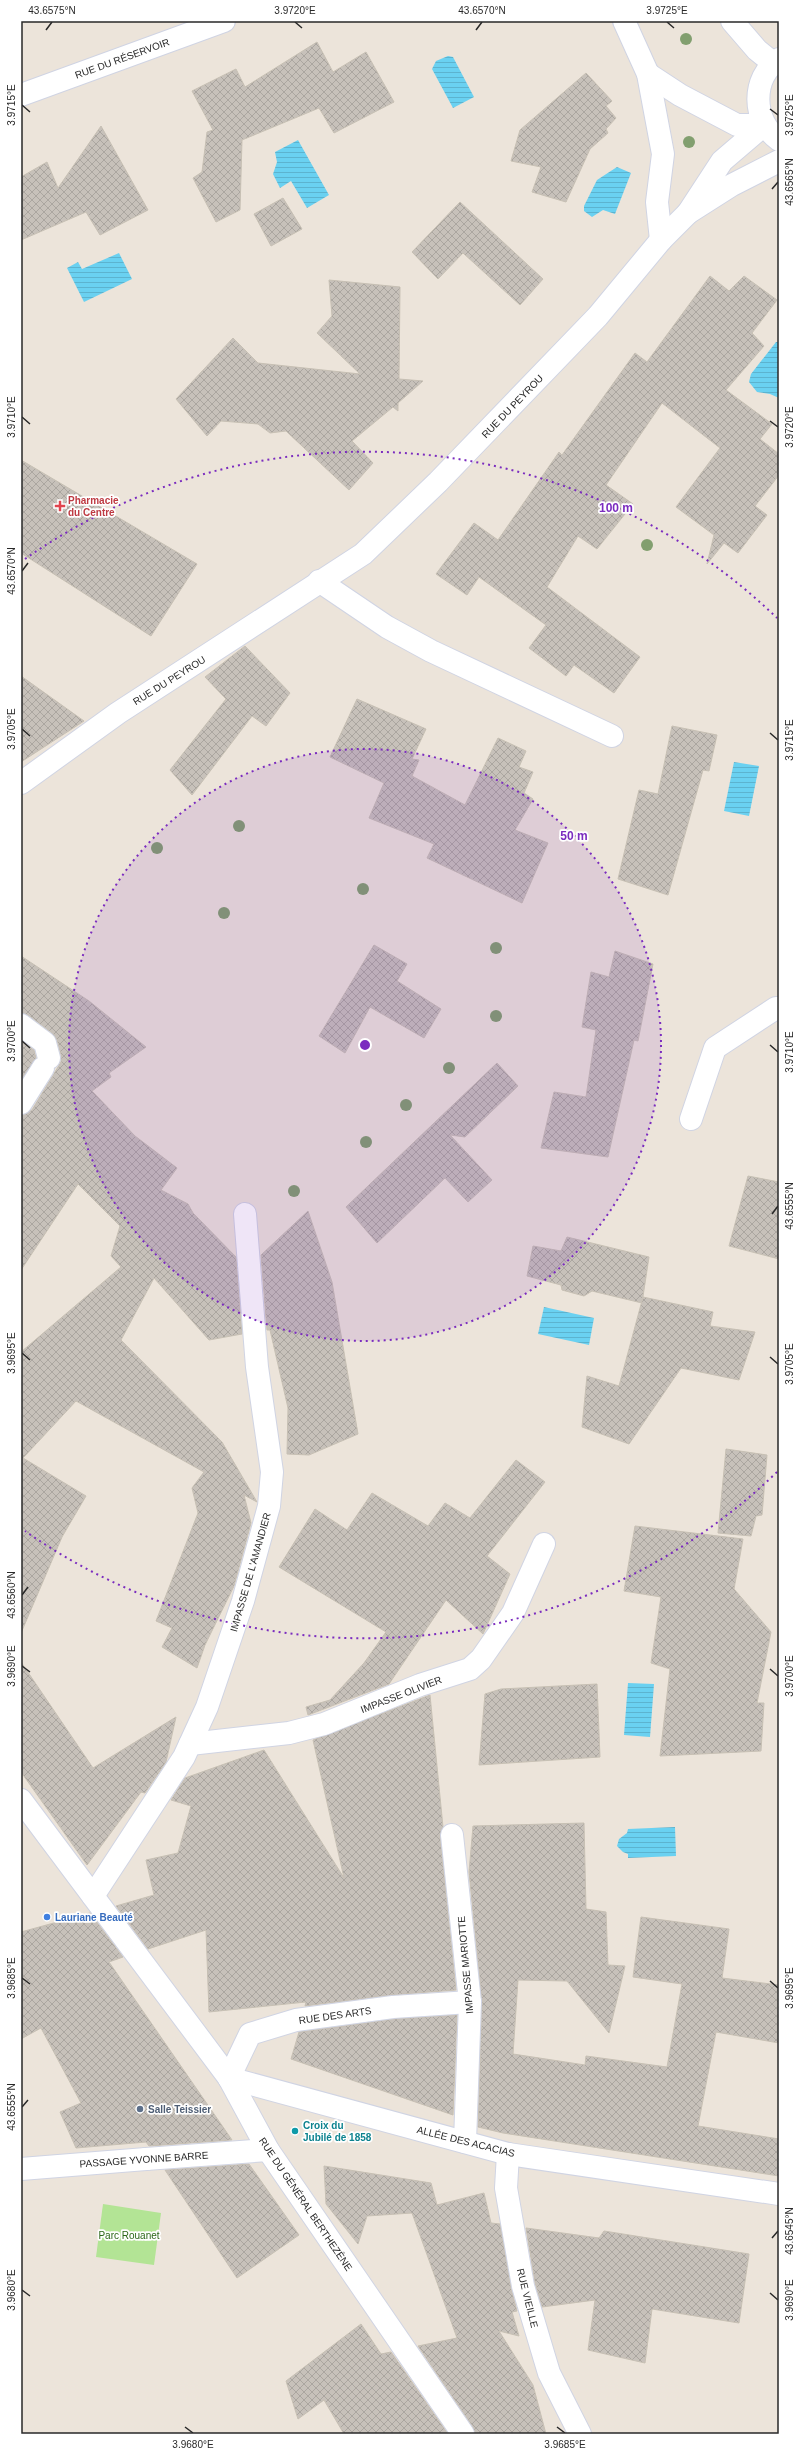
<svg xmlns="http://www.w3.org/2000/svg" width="800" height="2455" font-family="Arial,sans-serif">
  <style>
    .park { fill: #b3e495 }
    .water { fill: url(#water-rules) }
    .building { fill: url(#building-cross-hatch); stroke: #c7c0b4 }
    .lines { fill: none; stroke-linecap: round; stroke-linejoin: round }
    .lane-casing { stroke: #d0d4e3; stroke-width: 24 }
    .street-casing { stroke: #d0d4e3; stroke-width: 24 }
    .lane { stroke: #fff; stroke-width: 22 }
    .street { stroke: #fff; stroke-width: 22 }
    .tree { fill: #829f6f }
    .ticks { fill: none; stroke: #292929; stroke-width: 1.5 }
    .ring { fill: none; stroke: #7b2cbf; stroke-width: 2; stroke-dasharray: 2 4 }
    .health-dot { fill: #e0444e; stroke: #fff; stroke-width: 1.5 }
    .shop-dot { fill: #3f7fe0; stroke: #fff; stroke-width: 1.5 }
    .service-dot { fill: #5c6f8a; stroke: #fff; stroke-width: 1.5 }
    .culture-dot { fill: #0f9aa8; stroke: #fff; stroke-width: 1.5 }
    .labels { text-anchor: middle; stroke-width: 3.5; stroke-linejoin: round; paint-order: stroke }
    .street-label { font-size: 10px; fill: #292929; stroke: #fff }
    .health-label { font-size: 10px; font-weight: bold; fill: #be3a42; stroke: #fff; text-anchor: start }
    .shop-label { font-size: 10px; font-weight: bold; fill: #366cbe; stroke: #fff; text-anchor: start }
    .service-label { font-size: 10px; font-weight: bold; fill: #4e5e75; stroke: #fff; text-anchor: start }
    .culture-label { font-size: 10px; font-weight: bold; fill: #0d838f; stroke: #fff; text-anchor: start }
    .park-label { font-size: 10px; fill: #2b6718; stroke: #fff }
    .centre { fill: #7b2cbf; stroke: #fff; stroke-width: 2 }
    .ring-label { font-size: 12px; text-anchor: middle; font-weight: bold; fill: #7b2cbf; stroke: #fff; stroke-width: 3.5; stroke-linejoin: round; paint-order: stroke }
    .neatline { fill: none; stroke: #292929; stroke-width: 1.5 }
    .ticks-label { font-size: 10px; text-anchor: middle; fill: #292929 }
  </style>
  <defs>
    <pattern id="water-rules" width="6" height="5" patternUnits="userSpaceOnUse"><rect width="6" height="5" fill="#6ad1f1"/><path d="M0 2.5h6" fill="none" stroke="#5cb3cf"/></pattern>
    <pattern id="building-cross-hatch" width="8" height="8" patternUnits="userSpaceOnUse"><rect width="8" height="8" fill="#c7c1ba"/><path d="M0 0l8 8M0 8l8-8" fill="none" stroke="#aba6a0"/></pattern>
  </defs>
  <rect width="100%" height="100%" fill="#ece4da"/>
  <polygon class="park" points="103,2204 161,2213 154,2265 96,2257"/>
  <g class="water">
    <polygon points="448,56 453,57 474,97 453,108 432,69 436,61"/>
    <polygon points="298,140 329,195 307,208 291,181 280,188 273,174 277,162 275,152"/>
    <polygon points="617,167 631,173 615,214 603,210 592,217 584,211 584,206 597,180"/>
    <polygon points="119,253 132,279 84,302 67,268 78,262 82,269"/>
    <polygon points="776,342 779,342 779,398 770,394 757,392 749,382 751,374"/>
    <polygon points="734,762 759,766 749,816 724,811"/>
    <polygon points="544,1307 594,1318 589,1345 538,1334"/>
    <polygon points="628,1683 654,1684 650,1737 624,1735"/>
    <polygon points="675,1827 676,1856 628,1858 628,1854 623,1852 617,1846 619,1839 627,1833 628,1829"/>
  </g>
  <g class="building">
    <polygon points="317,42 333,72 366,52 394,102 334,133 319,108 242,140 240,210 216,222 193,178 202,172 207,132 213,130 192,91 236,69 245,87"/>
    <polygon points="586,73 612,101 606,106 616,118 606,129 608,133 590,149 566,202 532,192 541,167 511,161 520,130"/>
    <polygon points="101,126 148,210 100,235 86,212 21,240 21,177 47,162 58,188"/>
    <polygon points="283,198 302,229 271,246 254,214"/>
    <polygon points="460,202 543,279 520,305 463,253 438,279 412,252"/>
    <polygon points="710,276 729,291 744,276 777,300 752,333 764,346 726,390 772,424 760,439 779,454 779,475 755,506 767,515 738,553 724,543 707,564 714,535 676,507 720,448 662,403 606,485 633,504 597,549 578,536 547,587 640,657 614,693 574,665 566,676 529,648 546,625 479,577 467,595 436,574 474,523 498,540 559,452 562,455 635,353 647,362"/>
    <polygon points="329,280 400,287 399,379 423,381 398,403 398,411 393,407 352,441 373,463 349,490 286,431 270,433 258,424 221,421 207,436 176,399 233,338 258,363 360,374 317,333 332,316"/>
    <polygon points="21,460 197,564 151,636 21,553"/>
    <polygon points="245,646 290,693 266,726 252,716 192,795 170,770 226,699 205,677"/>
    <polygon points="21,676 84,721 21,762"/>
    <polygon points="357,699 426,729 412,759 419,760 412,776 465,805 498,738 526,751 519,767 533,772 524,793 533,799 515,830 548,843 522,903 427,858 434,844 369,818 384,783 330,757"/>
    <polygon points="672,726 717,735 709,771 703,770 668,895 618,879 639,790 658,794"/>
    <polygon points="374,945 407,964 397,981 441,1009 424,1038 370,1007 345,1053 319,1036"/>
    <polygon points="615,951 653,964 638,1041 634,1040 608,1157 541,1148 554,1092 586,1097 596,1030 582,1027 591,972 609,977"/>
    <polygon points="21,956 89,1001 146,1047 109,1073 111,1077 92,1091 135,1136 177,1168 161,1190 188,1204 193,1213 236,1257 242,1334 209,1340 154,1278 121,1340 222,1442 257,1502 244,1495 251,1523 234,1586 205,1645 197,1668 162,1647 172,1628 156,1621 198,1513 192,1488 204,1472 76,1401 23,1458 86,1496 62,1537 21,1633 21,1352 121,1267 111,1256 120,1226 78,1184 21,1270 21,1115 32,1110 61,1062 61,1055 57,1040 52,1033 28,1015 21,1013"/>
    <polygon points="21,1041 34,1050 36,1058 21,1080"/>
    <polygon points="497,1063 518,1086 465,1137 450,1135 492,1180 468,1202 445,1178 377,1243 346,1207"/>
    <polygon points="748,1176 779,1182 779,1259 729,1246"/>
    <polygon points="308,1211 332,1282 358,1434 309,1455 287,1454 288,1408 270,1330 267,1330 261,1255"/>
    <polygon points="567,1237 649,1257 642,1303 592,1291 584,1296 562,1290 561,1285 527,1276 533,1246 561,1251"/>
    <polygon points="643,1297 713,1312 710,1326 755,1332 739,1380 681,1368 629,1444 582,1427 587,1376 619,1386"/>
    <polygon points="726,1449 767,1455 762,1515 756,1516 751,1536 718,1533"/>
    <polygon points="516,1460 545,1482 487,1556 510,1574 483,1634 446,1600 389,1684 308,1715 306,1707 330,1700 364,1663 386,1632 279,1567 315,1509 347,1530 372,1493 428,1526 445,1503 470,1518"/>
    <polygon points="635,1526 743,1539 734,1589 771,1632 757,1703 764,1703 761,1751 660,1756 670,1669 651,1663 661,1597 624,1591"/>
    <polygon points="21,1662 93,1768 176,1717 166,1762 145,1793 141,1792 87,1865 21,1772"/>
    <polygon points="597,1684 600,1757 479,1765 485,1694 501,1689"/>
    <polygon points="430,1695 443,1827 440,1836 456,1990 391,1995 305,2006 306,2002 209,2012 206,1930 148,1949 116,1906 154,1895 146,1860 178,1853 191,1806 171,1800 185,1778 264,1750 344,1878 313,1740"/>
    <polygon points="584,1823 586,1909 606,1912 608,1965 625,1966 609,2033 567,1981 518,1980 513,2054 585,2065 586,2056 667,2067 682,1984 633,1977 641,1917 729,1929 722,1978 779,1985 779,2043 716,2032 698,2126 779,2139 779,2176 503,2133 478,2127 482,2002 469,1872 473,1826"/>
    <polygon points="90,1913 123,1957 109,1962 232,2140 149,2146 146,2142 76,2148 60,2112 81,2103 41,2028 21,2039 21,1932"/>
    <polygon points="457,2015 453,2115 291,2059 299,2032 394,2019"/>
    <polygon points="249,2164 299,2235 237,2278 165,2170"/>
    <polygon points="324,2166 431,2183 437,2205 484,2193 491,2223 500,2224 511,2288 517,2311 512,2312 519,2336 499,2331 533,2385 546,2434 475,2434 473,2427 418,2346 457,2338 412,2213 367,2216 358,2244 326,2204"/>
    <polygon points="526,2228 599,2238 604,2231 749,2254 739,2323 652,2309 645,2363 588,2350 595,2300 542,2307 535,2283"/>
    <polygon points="361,2324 381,2354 391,2352 448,2434 344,2434 324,2400 298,2419 286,2381"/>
  </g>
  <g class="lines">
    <defs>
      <g id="lane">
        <polyline points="21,1025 45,1043 49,1058"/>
        <polyline points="21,1103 43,1068"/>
        <polyline points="21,2169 146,2159"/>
      </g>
      <g id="street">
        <polyline points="624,21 648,74 663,154 657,202 661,240"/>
        <polyline points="732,21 757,50 773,63"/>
        <path d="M779 59C751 78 752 121 779 140"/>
        <polyline points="648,74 680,95 737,125 764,125"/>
        <polyline points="21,95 224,21"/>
        <polyline points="764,125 722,161 688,213 732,185 779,161"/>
        <polyline points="319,581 387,627 431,651 612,736"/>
        <polyline points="21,783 118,713 363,554 438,482 598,316 661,240 688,213"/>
        <polyline points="691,1119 715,1048 776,1008 779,1008"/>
        <polyline points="190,1744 289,1733 324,1724 420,1685 470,1669 481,1659 513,1613 544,1544"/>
        <polyline points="21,1800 229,2078 268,2150 463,2434"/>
        <polyline points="452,1835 470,2002 465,2142"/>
        <polyline points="93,1896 184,1757 207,1707 243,1601 269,1506 272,1472 257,1367 245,1214"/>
        <polyline points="229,2078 508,2154 779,2194"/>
        <polyline points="229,2078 250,2034 296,2020 393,2007 470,2002"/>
        <polyline points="508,2154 506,2188 523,2286 549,2373 580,2434"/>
        <polyline points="146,2159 268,2150"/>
      </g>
    </defs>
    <use href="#lane" class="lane-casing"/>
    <use href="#street" class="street-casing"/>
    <use href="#lane" class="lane"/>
    <use href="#street" class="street"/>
  </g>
  <g class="tree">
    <circle cx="686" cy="39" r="6"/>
    <circle cx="689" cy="142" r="6"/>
    <circle cx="647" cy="545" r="6"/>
    <circle cx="239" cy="826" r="6"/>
    <circle cx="157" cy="848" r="6"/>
    <circle cx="363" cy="889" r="6"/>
    <circle cx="224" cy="913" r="6"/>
    <circle cx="496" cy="948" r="6"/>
    <circle cx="496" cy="1016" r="6"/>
    <circle cx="449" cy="1068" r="6"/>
    <circle cx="406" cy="1105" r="6"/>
    <circle cx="366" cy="1142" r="6"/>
    <circle cx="294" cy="1191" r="6"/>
  </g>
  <path class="ticks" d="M295 22 302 28M667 22 674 28M46 30 52 22M476 30 482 22M22 105 30 112M770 109 778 115M772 189 778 182M22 417 30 424M770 421 778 427M22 571 28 563M22 729 30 736M770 733 778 740M22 1041 30 1048M770 1045 778 1052M772 1214 778 1206M22 1353 30 1360M770 1357 778 1364M22 1595 28 1587M22 1666 30 1672M770 1669 778 1676M22 1978 30 1984M770 1981 778 1988M22 2107 28 2100M772 2238 778 2231M22 2290 30 2296M770 2293 778 2300M185 2427 193 2433M557 2427 565 2433"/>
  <circle cx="365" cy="1045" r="296" fill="#7b2cbf" fill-opacity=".12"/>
  <g class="ring">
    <circle cx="365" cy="1045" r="296"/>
    <path d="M777 1472A593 593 0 0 1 25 1531M25 559A593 593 0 0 1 777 618"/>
  </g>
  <path class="health-dot" d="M58 500h4v4h4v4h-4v4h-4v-4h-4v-4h4z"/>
  <circle class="shop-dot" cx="47" cy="1917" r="4"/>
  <circle class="service-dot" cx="140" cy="2109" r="4"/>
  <circle class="culture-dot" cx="295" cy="2131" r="4"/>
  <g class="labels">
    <g class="street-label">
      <text transform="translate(122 58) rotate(-20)" y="4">RUE DU RÉSERVOIR</text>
      <text transform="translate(512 406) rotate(-46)" y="4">RUE DU PEYROU</text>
      <text transform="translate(169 680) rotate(-32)" y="4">RUE DU PEYROU</text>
      <text transform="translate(250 1572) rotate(-74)" y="4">IMPASSE DE L'AMANDIER</text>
      <text transform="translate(401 1694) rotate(-21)" y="4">IMPASSE OLIVIER</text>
      <text transform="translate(465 1965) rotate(-95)" y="4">IMPASSE MARIOTTE</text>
      <text transform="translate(335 2015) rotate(-8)" y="4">RUE DES ARTS</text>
      <text transform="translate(466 2141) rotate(14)" y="4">ALLÉE DES ACACIAS</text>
      <text transform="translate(144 2159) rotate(-4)" y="4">PASSAGE YVONNE BARRE</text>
      <text transform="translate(306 2204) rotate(56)" y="4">RUE DU GÉNÉRAL BERTHEZÈNE</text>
      <text transform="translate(528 2298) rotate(76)" y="4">RUE VIEILLE</text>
    </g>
    <g class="health-label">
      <text x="68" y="504">Pharmacie<tspan x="68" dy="12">du Centre</tspan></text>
    </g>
    <g class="shop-label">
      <text x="55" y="1921">Lauriane Beauté</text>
    </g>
    <g class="service-label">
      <text x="148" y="2113">Salle Teissier</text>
    </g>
    <g class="culture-label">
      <text x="303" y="2129">Croix du<tspan x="303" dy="12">Jubilé de 1858</tspan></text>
    </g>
    <g class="park-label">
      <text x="129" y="2239">Parc Rouanet</text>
    </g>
  </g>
  <circle cx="365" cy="1045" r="6" class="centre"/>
  <g class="ring-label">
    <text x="616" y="512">100 m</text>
    <text x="574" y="840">50 m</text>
  </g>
  <rect width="800" height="2455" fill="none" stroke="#ffffff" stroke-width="44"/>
  <rect x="22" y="22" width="756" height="2411" class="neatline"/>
  <g class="ticks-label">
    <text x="52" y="14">43.6575°N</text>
    <text x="295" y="14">3.9720°E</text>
    <text x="482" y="14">43.6570°N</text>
    <text x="667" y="14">3.9725°E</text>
    <text transform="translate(11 105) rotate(-90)" y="4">3.9715°E</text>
    <text transform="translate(789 115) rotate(-90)" y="4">3.9725°E</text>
    <text transform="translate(789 182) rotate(-90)" y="4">43.6565°N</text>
    <text transform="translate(11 417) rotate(-90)" y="4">3.9710°E</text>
    <text transform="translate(789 427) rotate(-90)" y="4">3.9720°E</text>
    <text transform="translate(11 571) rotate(-90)" y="4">43.6570°N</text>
    <text transform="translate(11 729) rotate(-90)" y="4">3.9705°E</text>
    <text transform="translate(789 740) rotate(-90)" y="4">3.9715°E</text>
    <text transform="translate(11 1041) rotate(-90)" y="4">3.9700°E</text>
    <text transform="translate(789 1052) rotate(-90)" y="4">3.9710°E</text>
    <text transform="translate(789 1206) rotate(-90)" y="4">43.6555°N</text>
    <text transform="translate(11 1353) rotate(-90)" y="4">3.9695°E</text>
    <text transform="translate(789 1364) rotate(-90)" y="4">3.9705°E</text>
    <text transform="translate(11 1595) rotate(-90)" y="4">43.6560°N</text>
    <text transform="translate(11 1666) rotate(-90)" y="4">3.9690°E</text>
    <text transform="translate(789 1676) rotate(-90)" y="4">3.9700°E</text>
    <text transform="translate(11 1978) rotate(-90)" y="4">3.9685°E</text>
    <text transform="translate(789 1988) rotate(-90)" y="4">3.9695°E</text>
    <text transform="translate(11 2107) rotate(-90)" y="4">43.6555°N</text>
    <text transform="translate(789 2231) rotate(-90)" y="4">43.6545°N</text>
    <text transform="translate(11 2290) rotate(-90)" y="4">3.9680°E</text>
    <text transform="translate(789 2300) rotate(-90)" y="4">3.9690°E</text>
    <text x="193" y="2448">3.9680°E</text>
    <text x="565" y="2448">3.9685°E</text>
  </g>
</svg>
